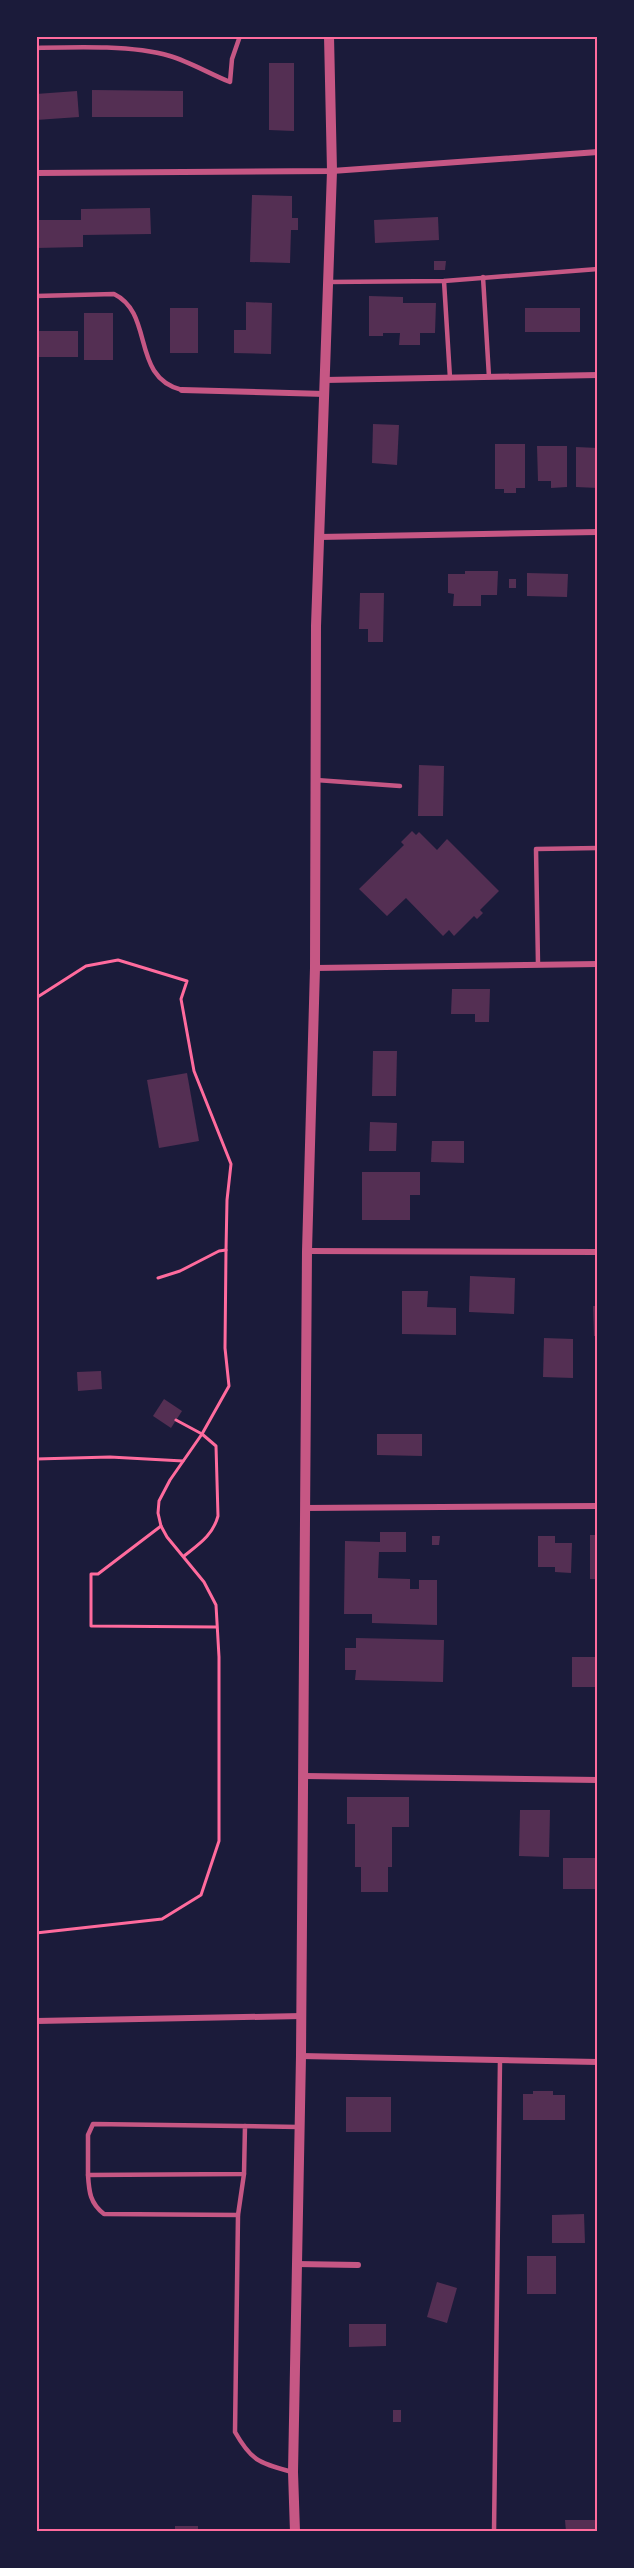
<svg xmlns="http://www.w3.org/2000/svg" width="634" height="2568" font-family="'IBM Plex Sans',sans-serif">
  <style>
    .building { fill: #542f53 }
    .lines { fill: none; stroke-linecap: round; stroke-linejoin: round }
    .path { stroke: #ff6b9d; stroke-width: 3 }
    .service { stroke: #c65784; stroke-width: 4.5 }
    .minor { stroke: #c65784; stroke-width: 6 }
    .tertiary { stroke: #c65784; stroke-width: 10 }
    .neatline { fill: none; stroke: #ff6b9d; stroke-width: 2 }
  </style>
  <rect width="100%" height="100%" fill="#1b1b3a"/>
  <g class="building">
    <polygon points="269,63 294,63 294,131 269,130"/>
    <polygon points="92,90 183,91 183,117 92,117"/>
    <polygon points="77,91 79,117 36,120 36,94"/>
    <polygon points="252,195 292,196 292,218 298,218 298,230 291,230 290,263 250,262"/>
    <polygon points="150,208 151,234 83,235 83,247 36,248 36,220 81,220 81,209"/>
    <polygon points="438,217 439,240 375,243 374,220"/>
    <polygon points="434,261 446,261 445,270 434,270"/>
    <polygon points="369,296 403,297 403,303 436,303 435,333 420,333 420,345 399,345 400,333 383,333 383,336 369,336"/>
    <polygon points="246,302 272,303 271,354 234,353 234,330 246,330"/>
    <rect x="170" y="308" width="28" height="45"/>
    <rect x="525" y="308" width="55" height="24"/>
    <rect x="84" y="313" width="29" height="47"/>
    <rect x="36" y="331" width="42" height="26"/>
    <polygon points="373,424 399,425 397,465 372,463"/>
    <polygon points="495,444 525,444 525,488 516,488 516,493 504,493 504,489 495,489"/>
    <polygon points="537,446 567,446 567,487 551,488 551,481 538,481"/>
    <polygon points="576,447 598,448 598,488 576,487"/>
    <polygon points="465,571 498,571 497,595 481,595 481,606 453,606 454,594 448,593 448,574 465,574"/>
    <polygon points="527,573 568,574 567,597 527,596"/>
    <rect x="509" y="579" width="7" height="9"/>
    <polygon points="360,593 384,593 383,642 368,642 368,629 359,629"/>
    <polygon points="419,765 444,766 443,816 418,816"/>
    <polygon points="412,831 416,835 419,832 437,850 447,839 499,891 480,910 483,913 477,919 474,916 454,936 449,930 443,936 406,898 387,916 359,889 404,845 401,842"/>
    <polygon points="452,989 490,989 489,1022 475,1022 475,1014 451,1014"/>
    <polygon points="373,1051 397,1051 396,1096 372,1096"/>
    <polygon points="187,1073 199,1141 159,1148 147,1080"/>
    <polygon points="370,1122 397,1123 396,1151 369,1151"/>
    <polygon points="432,1141 464,1141 464,1163 431,1162"/>
    <polygon points="362,1172 420,1172 420,1195 410,1195 410,1220 362,1220"/>
    <polygon points="470,1276 515,1278 514,1314 469,1312"/>
    <polygon points="402,1291 428,1291 427,1307 456,1308 456,1335 402,1334"/>
    <polygon points="593,1306 598,1306 598,1336 594,1336"/>
    <polygon points="544,1338 573,1339 573,1378 543,1377"/>
    <polygon points="101,1371 102,1389 78,1391 77,1372"/>
    <polygon points="164,1399 182,1411 171,1428 153,1416"/>
    <polygon points="377,1434 422,1434 422,1456 377,1455"/>
    <polygon points="380,1532 406,1532 406,1552 379,1552 378,1578 410,1579 410,1589 419,1589 419,1580 437,1580 437,1625 372,1623 372,1614 344,1614 345,1541 380,1542"/>
    <rect x="590" y="1535" width="8" height="44"/>
    <polygon points="432,1536 440,1536 439,1545 432,1545"/>
    <polygon points="538,1536 555,1536 555,1543 572,1543 571,1573 555,1572 555,1567 538,1567"/>
    <polygon points="356,1638 444,1640 443,1682 355,1680 356,1670 345,1670 345,1648 356,1648"/>
    <rect x="572" y="1657" width="26" height="30"/>
    <polygon points="347,1797 409,1797 409,1827 392,1827 392,1867 388,1867 388,1892 361,1892 361,1867 355,1867 355,1824 347,1824"/>
    <polygon points="520,1810 550,1810 549,1857 519,1856"/>
    <rect x="563" y="1858" width="35" height="31"/>
    <polygon points="533,2091 553,2091 553,2095 565,2095 565,2120 523,2120 523,2094 533,2094"/>
    <rect x="346" y="2097" width="45" height="35"/>
    <polygon points="584,2214 585,2243 552,2243 552,2215"/>
    <rect x="527" y="2256" width="29" height="38"/>
    <polygon points="437,2282 457,2288 447,2323 427,2317"/>
    <polygon points="349,2324 386,2324 386,2346 349,2347"/>
    <rect x="393" y="2410" width="8" height="12"/>
    <polygon points="565,2520 598,2520 598,2532 566,2532"/>
    <rect x="175" y="2526" width="23" height="6"/>
  </g>
  <g class="lines">
    <g class="path">
      <polyline points="36,998 86,966 118,960 187,981 181,999 194,1071 231,1164 227,1200 226,1250 225,1348 229,1386 202,1434 170,1480 159,1501 158,1513 161,1526 167,1537 204,1582 216,1605 219,1657 219,1841 201,1895 162,1919 36,1933"/>
      <polyline points="158,1278 180,1271 219,1251 226,1250"/>
      <path d="M176 1420 202 1434 216 1446 218 1516C213 1535 199 1544 184 1556"/>
      <polyline points="36,1459 110,1457 183,1461"/>
      <polyline points="161,1526 98,1574 91,1574 91,1626 216,1627"/>
    </g>
    <g class="service">
      <path d="M36 48C76 47 132 45 170 56 190 62 210 74 230 82L232 59 240 36"/>
      <polyline points="483,277 489,377"/>
      <polyline points="444,281 450,378"/>
      <polyline points="328,282 444,281 598,269"/>
      <path d="M36 296 114 294C155 314 130 377 182 390"/>
      <polyline points="316,780 400,786"/>
      <polyline points="538,964 536,849 598,848"/>
      <polyline points="245,2126 244,2174 88,2175 88,2135 93,2124 299,2127"/>
      <path d="M88 2175C89 2192 90 2203 104 2214L238 2215 235 2432C252 2462 260 2463 292 2472"/>
      <polyline points="238,2215 244,2174"/>
      <polyline points="494,2532 500,2060"/>
    </g>
    <g class="minor">
      <polyline points="36,173 332,171 598,152"/>
      <polyline points="325,380 598,375"/>
      <polyline points="182,390 325,394"/>
      <polyline points="319,537 598,532"/>
      <polyline points="315,968 598,964"/>
      <polyline points="307,1251 598,1252"/>
      <polyline points="304,1508 598,1506"/>
      <polyline points="304,1776 598,1780"/>
      <polyline points="36,2021 302,2016"/>
      <polyline points="301,2056 598,2062"/>
      <polyline points="296,2264 358,2265"/>
    </g>
    <polyline class="tertiary" points="295,2532 293,2472 301,2056 307,1251 315,968 316,626 332,171 329,36"/>
  </g>
  <rect width="634" height="2568" fill="none" stroke="#1b1b3a" stroke-width="75"/>
  <rect x="38" y="38" width="558" height="2492" class="neatline"/>
</svg>
